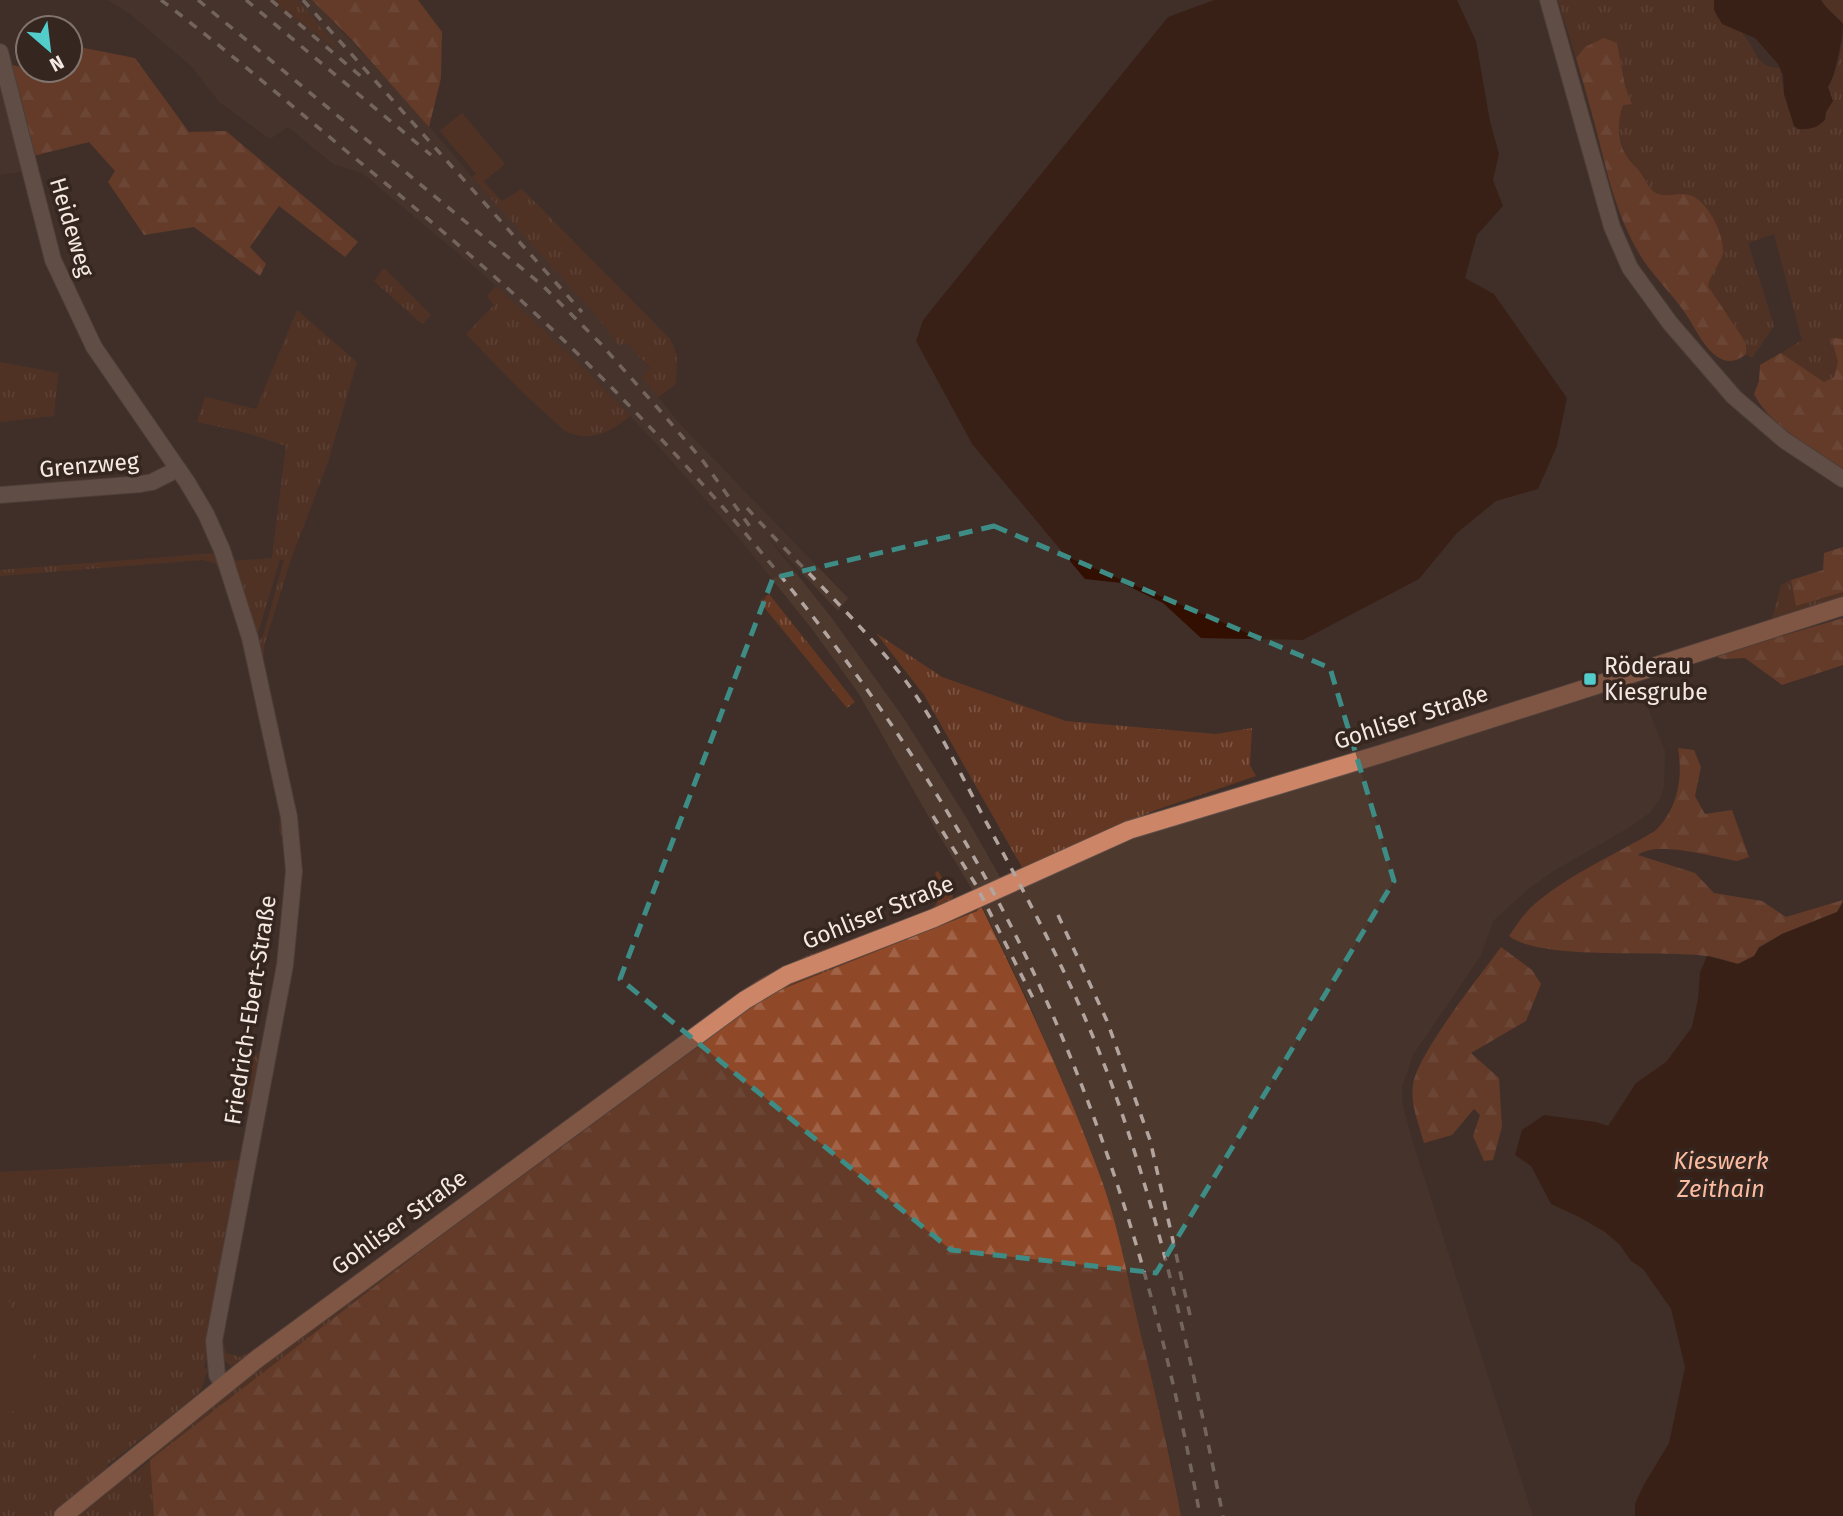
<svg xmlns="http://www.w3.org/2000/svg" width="1843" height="1516" font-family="'Fira Sans',sans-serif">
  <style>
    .built { fill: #4e392f }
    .grass { fill: url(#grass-tufts) }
    .forest { fill: url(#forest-firs) }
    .garden { fill: #643722 }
    .water { fill: #320f00 }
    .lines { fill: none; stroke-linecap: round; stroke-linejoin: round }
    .minor-casing { stroke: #5c4e48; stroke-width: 18 }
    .major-casing { stroke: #5c4e48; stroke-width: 20 }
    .minor { stroke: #85726a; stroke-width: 16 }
    .major { stroke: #cc8566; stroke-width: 18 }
    .rail { stroke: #b2a59f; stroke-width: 3.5; stroke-dasharray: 9 9; stroke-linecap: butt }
    .marked { fill: none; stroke: #3d8d86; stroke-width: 5; stroke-dasharray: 14 9; stroke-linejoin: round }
    .poi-dot { fill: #52cdcc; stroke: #35261f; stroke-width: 2.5 }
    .labels { text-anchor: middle; stroke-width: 7; stroke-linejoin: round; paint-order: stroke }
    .street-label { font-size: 23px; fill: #f4e9e4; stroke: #35261f }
    .poi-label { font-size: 23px; fill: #f4e9e4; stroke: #35261f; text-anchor: start }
    .water-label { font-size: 24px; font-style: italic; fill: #fabba0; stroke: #35261f }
  </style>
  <defs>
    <pattern id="grass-tufts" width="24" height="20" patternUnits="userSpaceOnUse" patternTransform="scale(1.75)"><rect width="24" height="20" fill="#643722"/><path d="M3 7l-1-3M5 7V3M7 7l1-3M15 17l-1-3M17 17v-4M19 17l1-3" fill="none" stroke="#7b5442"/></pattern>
    <pattern id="forest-firs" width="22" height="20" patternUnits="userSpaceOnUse" patternTransform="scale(1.75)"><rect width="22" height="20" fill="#904928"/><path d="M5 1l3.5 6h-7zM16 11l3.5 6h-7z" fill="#a06347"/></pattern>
  </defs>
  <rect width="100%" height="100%" fill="#402f28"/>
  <g class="built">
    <polygon points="108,0 272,0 336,47 297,0 312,0 315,3 406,99 472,177 531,241 595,314 619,346 626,341 650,369 642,377 680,424 848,598 838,611 765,534 831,617 903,717 966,817 1009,893 1153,828 1615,686 1633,690 1644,698 1665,751 1664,786 1660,799 1650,813 1630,827 1552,872 1527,890 1493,921 1481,955 1413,1055 1402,1087 1402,1103 1414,1146 1533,1516 1181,1516 1172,1466 1130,1286 1104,1187 1062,1080 1026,997 981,904 936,830 859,694 812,629 738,537 653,440 585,370 484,275 362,173 333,164 288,127 270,139 219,102 191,66 129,13"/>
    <polygon points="0,77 27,171 0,175"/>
  </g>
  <g class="grass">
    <polygon points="272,0 297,0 339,50 279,6"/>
    <path d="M1558 0H1714C1713 27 1727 19 1741 32 1757 47 1753 68 1780 68L1784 94 1794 126 1825 120 1826 112 1833 101 1828 87C1837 74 1839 57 1843 40V339H1831L1838 362 1834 377 1824 382 1781 353 1802 340 1774 234 1748 243 1774 326 1752 358 1746 354V343L1708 286 1710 276 1723 253 1689 195 1664 196 1651 190 1642 173 1626 156 1620 137 1618 118 1623 105 1632 103 1625 86 1617 43 1585 47 1576 58Z"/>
    <polygon points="1821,0 1843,0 1843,25 1833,16"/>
    <polygon points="476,174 502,201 522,189 670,339 677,355 676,384 658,397 642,377 650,368 626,342 619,346 595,314 472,177"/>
    <polygon points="384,268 431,315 422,324 374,281"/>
    <path d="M496 286 585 370 630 416C611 432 588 444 564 430L521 391 466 334 494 305 487 296Z"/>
    <path d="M297 310 357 362 328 462 290 562 264 646 263 667 270 706 299 826 301 877 283 1021 225 1317 222 1336 226 1353 240 1357 250 1352 759 979 804 957 931 909C944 899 940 886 935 873L938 871 953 896 950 905 786 969 742 994 253 1354 237 1365 231 1366C220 1358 220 1348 220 1336L237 1233 285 988 298 871 295 824 256 646 263 636 284 560 280 559 257 636 254 637 231 561 272 558 286 446 244 432 197 422 205 397 256 409Z"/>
    <polygon points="0,362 58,373 54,416 0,422"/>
    <polygon points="217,553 245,637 290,849 281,959 209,1360 206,1360 204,1368 208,1369 202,1388 194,1398 107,1465 109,1470 55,1516 0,1516 0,1415 37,1402 45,1385 0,1282 0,1172 240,1160 250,1105 235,1083 239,1070 261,1050 273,989 286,878 286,847 279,831 280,814 242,637 225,579 215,563 202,560 0,576 0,570"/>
    <polygon points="1791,580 1796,606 1843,592 1843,597 1772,619 1781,585"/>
    <polygon points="769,594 855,702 847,708 759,601"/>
    <polygon points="876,633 942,677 1066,721 1216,734 1252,728 1250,765 1256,776 1153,811 1023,869 924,695"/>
    <polygon points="981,906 977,910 897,943 150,1460 154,1516 71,1516 126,1473 134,1474 150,1460 158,1448 227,1390 702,1038 790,981"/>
  </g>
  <g class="forest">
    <polygon points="312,0 418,0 442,32 441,78 429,127 352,40"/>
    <path d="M1604 38 1617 43 1625 86 1632 104 1623 105C1617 121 1617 141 1627 157 1631 163 1637 167 1641 173 1645 178 1647 186 1653 191 1665 200 1676 191 1689 195 1707 199 1724 234 1723 252 1722 262 1710 273 1708 286L1746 343V354C1719 377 1700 337 1689 319 1675 296 1654 278 1640 255 1615 213 1607 171 1595 125 1589 103 1583 81 1576 58L1585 47Z"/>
    <polygon points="79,47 135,58 189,132 226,131 358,242 345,257 279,206 250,247 266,264 260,276 194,227 144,235 108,182 115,171 89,142 33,156 9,64 64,79"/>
    <path d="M1831 338 1843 339V469C1812 448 1772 428 1754 394L1759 381 1760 365 1781 353 1824 382 1834 377 1838 362Z"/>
    <polygon points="1843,547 1843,592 1796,606 1791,580 1823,570 1824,553"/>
    <polygon points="1843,618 1843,665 1782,685 1745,658 1724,659 1713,656"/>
    <path d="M1678 748 1694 750 1701 767 1695 796 1705 814 1732 810 1749 857 1737 861C1714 857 1656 840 1638 855L1695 873 1714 893 1762 901 1786 917 1843 900 1837 912 1782 934 1759 947 1754 956 1738 964C1728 961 1717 957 1706 956 1661 950 1540 961 1509 936 1517 924 1525 912 1537 902 1572 873 1616 854 1655 831 1678 808 1683 779 1678 748Z"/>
    <path d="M981 906C1026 997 1068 1088 1103 1184 1118 1227 1127 1274 1137 1318 1153 1384 1169 1450 1181 1516H154L150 1460 496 1193 754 1005 773 993 977 911Z"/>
    <path d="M1501 947 1532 970 1541 984 1526 1021 1471 1053 1499 1078 1502 1127 1493 1160 1484 1161 1473 1136 1480 1115 1474 1109 1452 1135 1424 1143C1419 1124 1410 1104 1413 1085 1417 1054 1480 976 1501 947Z"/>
  </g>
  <g class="garden">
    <polygon points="462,113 505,164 483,182 440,131"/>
    <polygon points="0,1282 45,1385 38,1402 0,1415"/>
  </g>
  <g class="water">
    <polygon points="1214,0 1457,0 1476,41 1490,121 1499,154 1493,180 1503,206 1477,235 1465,278 1494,294 1567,398 1557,446 1538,489 1496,501 1457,533 1419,579 1303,640 1201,638 1163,603 1122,583 1085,579 972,444 916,341 923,320 1168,17"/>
    <path d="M1714 0H1821C1825 8 1841 20 1843 24 1843 38 1835 77 1828 87L1833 101 1826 112 1825 120C1817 128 1809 130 1798 129L1794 126 1784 94 1783 75 1778 64 1755 38 1722 24 1714 10Z"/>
    <polygon points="1843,903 1843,1516 1635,1516 1635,1504 1643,1486 1669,1443 1685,1367 1671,1309 1643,1269 1631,1261 1620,1245 1605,1232 1579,1217 1551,1204 1531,1166 1515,1155 1522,1130 1544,1115 1596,1122 1608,1126 1636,1083 1666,1062 1692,1027 1698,999 1700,972 1707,956 1738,964 1754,956 1759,948 1782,934 1837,912"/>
  </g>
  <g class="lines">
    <defs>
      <g id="minor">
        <polyline points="1548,0 1612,227 1630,268 1670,323 1734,397 1784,440 1843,479"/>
        <polyline points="0,52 53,260 94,347 187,482 206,514 222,550 250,638 289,817 294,871 285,965 214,1341 217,1375 223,1385"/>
        <polyline points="0,495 141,484 152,482 178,469"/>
      </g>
      <polyline id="major" points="63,1516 257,1359 745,1000 787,975 934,918 1129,830 1381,754 1843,606"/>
    </defs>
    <use href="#minor" class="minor-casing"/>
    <use href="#major" class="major-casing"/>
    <use href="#minor" class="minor"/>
    <use href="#major" class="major"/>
    <g class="rail">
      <path d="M161 0C224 48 284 99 345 150 428 218 510 287 587 363 755 529 906 719 1013 930 1105 1114 1164 1314 1200 1516"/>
      <polyline points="198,0 543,286 600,343 663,414 703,461 751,528"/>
      <polyline points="246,0 431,155"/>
      <polyline points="271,0 364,79"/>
      <polyline points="303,0 582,312"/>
      <path d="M747 508C798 565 855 616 902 676 937 722 962 778 990 829 1038 917 1085 1007 1118 1102 1165 1237 1195 1377 1223 1516"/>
      <polyline points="933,816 976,885 1034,1000"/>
      <polyline points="1058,915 1107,1021 1150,1140 1192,1324"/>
    </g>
  </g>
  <path d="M0 0H1843V1516H0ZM994 526 1330 668 1394 881 1156 1273 951 1250 620 979 773 578Z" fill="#402f28" fill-opacity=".55" fill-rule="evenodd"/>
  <path class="marked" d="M994 526 1330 668 1394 881 1156 1273 951 1250 620 979 773 578Z"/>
  <rect class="poi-dot" x="1583" y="672" width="14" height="14" rx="3.5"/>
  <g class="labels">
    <g class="street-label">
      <text transform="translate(72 227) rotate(73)" y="8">Heideweg</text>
      <text transform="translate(89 465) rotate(-5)" y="8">Grenzweg</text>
      <text transform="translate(1411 717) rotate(-18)" y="8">Gohliser Straße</text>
      <text transform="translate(878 912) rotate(-22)" y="8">Gohliser Straße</text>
      <text transform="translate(250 1010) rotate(-81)" y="8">Friedrich-Ebert-Straße</text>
      <text transform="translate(399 1222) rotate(-36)" y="8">Gohliser Straße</text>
    </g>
    <g class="poi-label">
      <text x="1604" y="674">Röderau<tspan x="1604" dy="26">Kiesgrube</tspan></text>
    </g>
    <g class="water-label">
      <text x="1721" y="1169">Kieswerk<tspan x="1721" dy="28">Zeithain</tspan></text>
    </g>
  </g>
  <g transform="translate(49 49) rotate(152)"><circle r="33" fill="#35261f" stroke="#81746e" stroke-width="2"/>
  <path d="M0-5L12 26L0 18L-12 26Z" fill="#52cdcc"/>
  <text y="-10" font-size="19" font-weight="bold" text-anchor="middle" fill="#f4e9e4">N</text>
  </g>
</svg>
